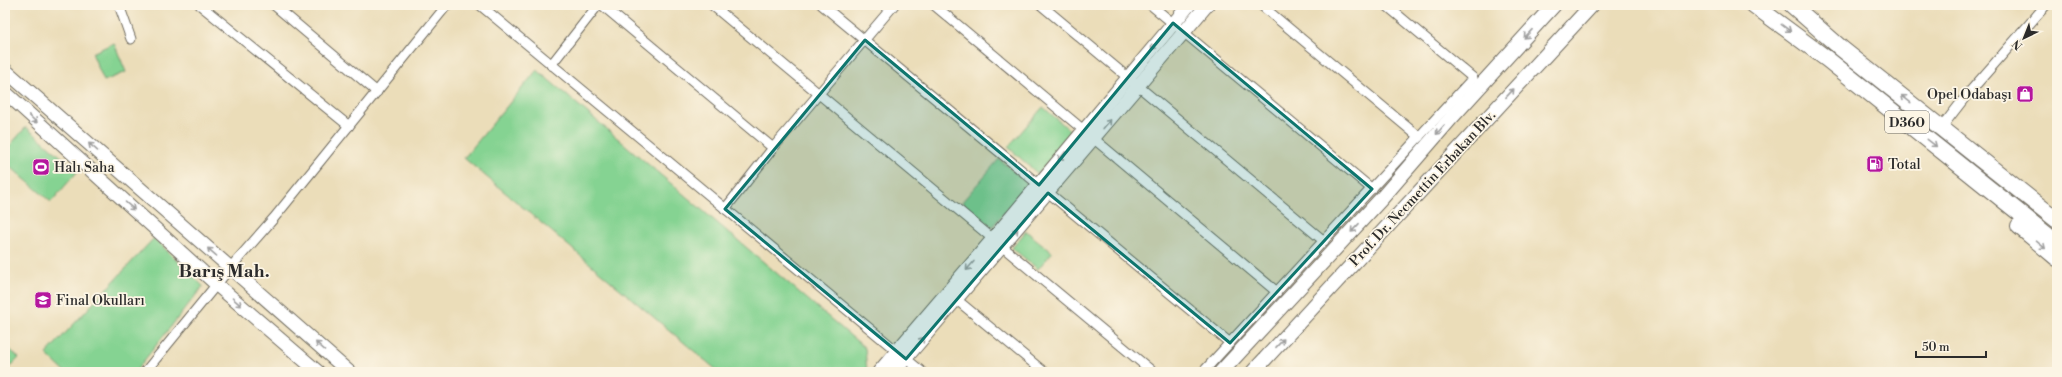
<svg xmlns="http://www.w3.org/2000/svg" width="2062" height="377" font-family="'Libre Bodoni',serif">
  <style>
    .green { fill: #85d392; stroke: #587f5e }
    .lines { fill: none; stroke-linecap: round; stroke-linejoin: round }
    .street-casing { stroke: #6e695d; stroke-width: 11 }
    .secondary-casing { stroke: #6e695d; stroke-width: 15 }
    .primary-casing { stroke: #6e695d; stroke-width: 16 }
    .highway-casing { stroke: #6e695d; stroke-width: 18 }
    .street { stroke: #fff; stroke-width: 9 }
    .secondary { stroke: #fff; stroke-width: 13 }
    .primary { stroke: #fff; stroke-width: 14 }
    .highway { stroke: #fff; stroke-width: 16 }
    .oneway { stroke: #a0a0a0 }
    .marked { fill: #0f766e; fill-opacity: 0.2; stroke: #0f766e; stroke-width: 3; stroke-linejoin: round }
    .labels { text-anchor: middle; stroke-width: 3.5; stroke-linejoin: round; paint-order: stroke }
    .shield { fill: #fcf5e5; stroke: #6a6863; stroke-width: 1 }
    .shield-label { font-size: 13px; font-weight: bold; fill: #2b2b2b }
    .poi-label { font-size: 14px; fill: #2b2b2b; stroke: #fcf5e5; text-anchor: start }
    .street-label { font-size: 14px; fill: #2b2b2b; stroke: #fcf5e5 }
    .district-label { font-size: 18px; font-weight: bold; fill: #2b2b2b; stroke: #fcf5e5 }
  </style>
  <rect width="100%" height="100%" fill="#fcf5e5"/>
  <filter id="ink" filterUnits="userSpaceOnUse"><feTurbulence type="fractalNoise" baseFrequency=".025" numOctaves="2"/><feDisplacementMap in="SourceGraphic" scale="8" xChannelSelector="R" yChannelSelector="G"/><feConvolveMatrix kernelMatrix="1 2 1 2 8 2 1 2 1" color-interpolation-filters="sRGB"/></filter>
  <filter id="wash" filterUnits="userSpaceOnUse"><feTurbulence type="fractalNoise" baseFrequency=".012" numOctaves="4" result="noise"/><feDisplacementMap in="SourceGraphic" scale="16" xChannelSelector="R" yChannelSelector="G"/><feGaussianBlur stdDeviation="0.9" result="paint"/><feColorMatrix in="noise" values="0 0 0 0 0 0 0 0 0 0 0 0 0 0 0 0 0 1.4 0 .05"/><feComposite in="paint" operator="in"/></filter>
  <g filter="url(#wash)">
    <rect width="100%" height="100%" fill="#ebddb9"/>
    <g class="green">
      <polygon points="114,43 126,72 104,81 92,53"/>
      <polygon points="537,70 865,348 867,372 719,372 464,158"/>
      <polygon points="1043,107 1073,133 1038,174 1008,147"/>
      <polygon points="26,127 78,171 51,202 5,162 5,151"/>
      <polygon points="999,159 1028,184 992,227 962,202"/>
      <polygon points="1026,231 1052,252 1038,269 1012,248"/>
      <polygon points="154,238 203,286 135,372 65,372 46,354"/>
      <polygon points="5,345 19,358 8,369 5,366"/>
    </g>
  </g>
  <g filter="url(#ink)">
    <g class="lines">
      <defs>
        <g id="street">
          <polyline points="119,5 131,39"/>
          <polyline points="200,5 349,126"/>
          <polyline points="274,5 377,92"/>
          <polyline points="480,5 922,372"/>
          <polyline points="602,5 773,148"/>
          <polyline points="712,5 1153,372"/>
          <polyline points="822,5 1230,343"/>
          <polyline points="934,5 1277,292"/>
          <polyline points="1041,5 1324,241"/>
          <polyline points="1151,5 1372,189"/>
          <polyline points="1261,5 1419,137"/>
          <polyline points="551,65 598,5"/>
          <polyline points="1942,127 1966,96 2046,5"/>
          <polyline points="725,209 773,148 894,5"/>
          <polyline points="957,300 1044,372"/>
          <polyline points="145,372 230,268 274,218 447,5"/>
          <polyline points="1203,372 1473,78 1386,5"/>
        </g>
        <g id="secondary">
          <polyline points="5,70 349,372"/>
          <polyline points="5,92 217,285 318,372"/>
          <polyline points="879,372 993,239 1189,5"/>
          <polyline points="894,372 1207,5"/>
        </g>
        <g id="primary">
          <polyline points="1221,372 1382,198 1452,117 1554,5"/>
          <polyline points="1253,372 1592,5"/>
        </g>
        <g id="highway">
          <polyline points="1754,5 1827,59 2057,243"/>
          <polyline points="1792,5 1842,49 2057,220"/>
          <polyline points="2019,226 2057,258"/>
        </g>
      </defs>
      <use href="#street" class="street-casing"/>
      <use href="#secondary" class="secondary-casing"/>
      <use href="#primary" class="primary-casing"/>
      <use href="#highway" class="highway-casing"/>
      <use href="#street" class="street"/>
      <use href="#secondary" class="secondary"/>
      <use href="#primary" class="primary"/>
      <use href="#highway" class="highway"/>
    </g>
    <defs><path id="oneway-shaft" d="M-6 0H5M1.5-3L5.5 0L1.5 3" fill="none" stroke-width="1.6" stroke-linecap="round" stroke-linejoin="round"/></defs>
    <g class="oneway">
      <use href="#oneway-shaft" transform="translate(1786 28) rotate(37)"/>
      <use href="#oneway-shaft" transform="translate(1528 34) rotate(133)"/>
      <use href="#oneway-shaft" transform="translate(1155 45) rotate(129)"/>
      <use href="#oneway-shaft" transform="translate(1510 93) rotate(-47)"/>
      <use href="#oneway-shaft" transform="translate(1906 99) rotate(-142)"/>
      <use href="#oneway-shaft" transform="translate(33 119) rotate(44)"/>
      <use href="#oneway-shaft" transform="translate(1107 124) rotate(-50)"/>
      <use href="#oneway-shaft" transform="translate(1440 130) rotate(131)"/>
      <use href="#oneway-shaft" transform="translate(1932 143) rotate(38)"/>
      <use href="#oneway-shaft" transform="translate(93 147) rotate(-139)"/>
      <use href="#oneway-shaft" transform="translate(1062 156) rotate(129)"/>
      <use href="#oneway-shaft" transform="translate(130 206) rotate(41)"/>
      <use href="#oneway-shaft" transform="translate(1355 228) rotate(133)"/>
      <use href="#oneway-shaft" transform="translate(1014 233) rotate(-49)"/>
      <use href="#oneway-shaft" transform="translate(2041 245) rotate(40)"/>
      <use href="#oneway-shaft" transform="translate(212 252) rotate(-139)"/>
      <use href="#oneway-shaft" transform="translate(970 266) rotate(131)"/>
      <use href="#oneway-shaft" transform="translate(237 302) rotate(41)"/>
      <use href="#oneway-shaft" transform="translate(920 342) rotate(-49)"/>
      <use href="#oneway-shaft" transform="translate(1280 343) rotate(-47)"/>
      <use href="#oneway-shaft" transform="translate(320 346) rotate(-139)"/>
    </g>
  </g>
  <path class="marked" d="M1173 23 1372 189 1230 343 1048 193 906 359 725 209 865 40 1039 185Z"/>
  <defs>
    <symbol id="shop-square" viewBox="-11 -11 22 22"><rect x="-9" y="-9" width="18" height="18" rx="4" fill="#b5179e" stroke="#fcf5e5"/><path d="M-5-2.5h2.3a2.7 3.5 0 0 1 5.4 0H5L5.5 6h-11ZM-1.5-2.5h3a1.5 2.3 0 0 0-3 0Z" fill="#fff"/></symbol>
    <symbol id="fuel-square" viewBox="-11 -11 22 22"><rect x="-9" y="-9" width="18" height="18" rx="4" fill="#b5179e" stroke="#fcf5e5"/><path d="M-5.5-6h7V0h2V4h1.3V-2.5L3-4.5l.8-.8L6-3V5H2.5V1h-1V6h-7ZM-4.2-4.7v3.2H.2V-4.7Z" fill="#fff"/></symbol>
    <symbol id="stadium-square" viewBox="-11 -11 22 22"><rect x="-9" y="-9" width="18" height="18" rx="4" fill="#b5179e" stroke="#fcf5e5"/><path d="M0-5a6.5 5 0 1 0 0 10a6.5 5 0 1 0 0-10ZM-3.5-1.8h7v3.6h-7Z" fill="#fff"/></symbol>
    <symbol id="school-square" viewBox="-11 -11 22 22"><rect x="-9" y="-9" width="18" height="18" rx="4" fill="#b5179e" stroke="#fcf5e5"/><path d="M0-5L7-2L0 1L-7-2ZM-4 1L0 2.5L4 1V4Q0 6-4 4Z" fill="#fff"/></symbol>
  </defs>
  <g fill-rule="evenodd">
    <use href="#shop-square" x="2015" y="84" width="20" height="20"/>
    <use href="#fuel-square" x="1865" y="154" width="20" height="20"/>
    <use href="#stadium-square" x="31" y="157" width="20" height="20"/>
    <use href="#school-square" x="33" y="290" width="20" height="20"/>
  </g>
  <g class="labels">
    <rect class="shield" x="1885" y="111" width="44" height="22" rx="3"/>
    <g class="shield-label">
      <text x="1907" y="127">D360</text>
    </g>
    <g class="poi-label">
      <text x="2012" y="99" text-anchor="end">Opel Odabaşı</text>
      <text x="1888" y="169">Total</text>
      <text x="54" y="172">Halı Saha</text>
      <text x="56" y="305">Final Okulları</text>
    </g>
    <g class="street-label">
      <text transform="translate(1422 188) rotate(-47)" y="5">Prof. Dr. Necmettin Erbakan Blv.</text>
    </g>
    <g class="district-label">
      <text x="224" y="277">Barış Mah.</text>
    </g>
  </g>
  <rect width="2062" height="377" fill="none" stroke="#fcf5e5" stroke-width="20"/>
  <g transform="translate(2024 38) rotate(223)" stroke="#fcf5e5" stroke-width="3" paint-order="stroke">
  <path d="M0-3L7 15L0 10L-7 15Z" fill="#2b2b2b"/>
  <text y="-6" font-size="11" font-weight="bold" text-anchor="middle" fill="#2b2b2b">N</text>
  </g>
  <path d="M1916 351v6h70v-6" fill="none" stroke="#2b2b2b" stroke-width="2"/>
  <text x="1922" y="351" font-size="12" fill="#2b2b2b" stroke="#fcf5e5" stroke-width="3" paint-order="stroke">50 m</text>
</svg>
